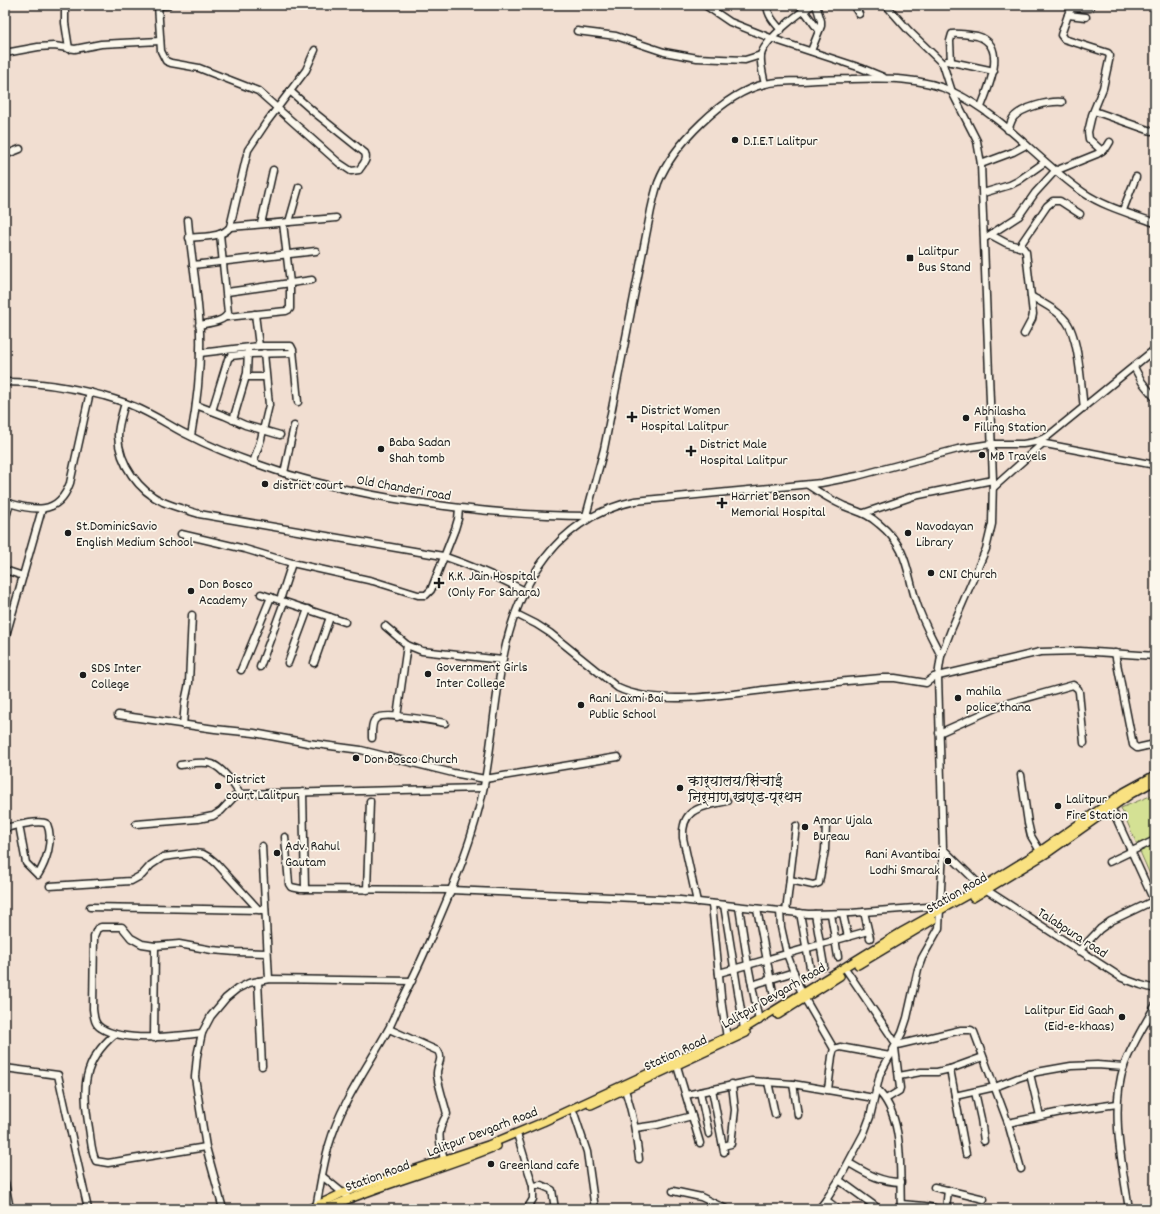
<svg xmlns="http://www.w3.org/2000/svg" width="1160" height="1214" font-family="Dekko,'Playpen Sans Deva',sans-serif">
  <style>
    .green { fill: #d4e194; stroke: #787e58 }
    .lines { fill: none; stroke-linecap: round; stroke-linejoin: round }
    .minor-casing { stroke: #1c1c1c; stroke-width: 9 }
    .major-casing { stroke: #1c1c1c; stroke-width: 10 }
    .minor { stroke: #fbf7ec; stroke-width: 6 }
    .major { stroke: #f9e181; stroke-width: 7 }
    .poi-dot { fill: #1c1c1c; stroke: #fbf7ec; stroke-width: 1.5 }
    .labels { text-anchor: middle; stroke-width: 3.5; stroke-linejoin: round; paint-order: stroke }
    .poi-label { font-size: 14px; fill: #1c1c1c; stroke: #fbf7ec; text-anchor: start }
    .street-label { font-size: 14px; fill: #1c1c1c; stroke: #fbf7ec }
  </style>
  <rect width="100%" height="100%" fill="#f1ded1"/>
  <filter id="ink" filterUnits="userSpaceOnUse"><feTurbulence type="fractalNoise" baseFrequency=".025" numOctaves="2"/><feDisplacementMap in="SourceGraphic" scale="8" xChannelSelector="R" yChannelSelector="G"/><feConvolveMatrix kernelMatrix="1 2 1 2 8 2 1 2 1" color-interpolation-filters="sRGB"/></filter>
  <g filter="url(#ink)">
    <polygon class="green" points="1155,794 1155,886 1121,808"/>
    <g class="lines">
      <defs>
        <g id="minor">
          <polyline points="65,5 65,23 69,49"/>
          <path d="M158 5 161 51 166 61 171 63 199 68 258 91 339 163 351 171 359 170C363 164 368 160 365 153L315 113 290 91"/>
          <polyline points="705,5 730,22 773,39 861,68 883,77"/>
          <path d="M767 5C768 16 774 22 781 30"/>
          <polyline points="800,5 814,24 819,30"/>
          <polyline points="853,5 859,14"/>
          <polyline points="158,6 168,5"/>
          <polyline points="1090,8 1072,8 1069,12 1061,35 1064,39 1108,53 1110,56 1103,88 1092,115 1088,132 1089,139 1102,151"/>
          <polyline points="1068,15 1086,17"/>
          <polyline points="577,31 616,36 664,52 697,58 745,60 761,55"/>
          <polyline points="811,51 821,26 821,21 816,5"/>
          <polyline points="5,53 38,47 54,46 75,49 101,44 160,41"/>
          <polyline points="947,61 994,71"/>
          <path d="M951 62 950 41 952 34C960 33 970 35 977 36 1009 45 988 88 981 107"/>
          <path d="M765 84C763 75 760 65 761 55 764 41 799 12 813 5"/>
          <polyline points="1094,111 1151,131"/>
          <path d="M1008 130C1010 126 1011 121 1013 118 1022 107 1049 101 1062 102"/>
          <polyline points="5,155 20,149"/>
          <polyline points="981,164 1013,152 1026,145"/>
          <polyline points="983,193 1010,185 1018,181 1045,162"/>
          <polyline points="1123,210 1136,177"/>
          <path d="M188 220C191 258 199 295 200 333 201 367 197 403 191 436"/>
          <polyline points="289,222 299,187"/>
          <polyline points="261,224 273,170"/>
          <polyline points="230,227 336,218"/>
          <polyline points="991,235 1006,243 1023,248 1026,252 1033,314 1032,319 1024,334"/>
          <path d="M189 238C202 236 222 238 230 227L248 150 266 123 306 70 315 50"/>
          <polyline points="985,238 1019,216 1035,193 1055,171 1097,154 1107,147 1110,142"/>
          <polyline points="1019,247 1047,206 1053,201 1060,201 1080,214"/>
          <polyline points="193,265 316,251"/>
          <polyline points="227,292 312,280"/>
          <path d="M1031 296C1042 303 1058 310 1066 321 1079 337 1081 386 1084 408"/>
          <polyline points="255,314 259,346"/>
          <polyline points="227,317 286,311 290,309 290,283 283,223"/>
          <path d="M199 325C209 323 224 322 228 313L220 234"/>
          <polyline points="200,353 259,346 291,346 293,350 298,402"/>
          <polyline points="1134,367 1142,382 1155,398"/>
          <polyline points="246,377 265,377"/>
          <path d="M5 382C39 382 71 387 104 396 114 399 124 402 133 406 151 413 167 424 184 433 209 446 236 457 263 466 304 481 346 490 390 498 456 509 522 516 590 516"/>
          <path d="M125 403C122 414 118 425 118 436 119 464 139 491 163 502 175 507 187 510 199 514L443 556C472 566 498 577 525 591"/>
          <polyline points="196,405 225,416 245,425 280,435"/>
          <polyline points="212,411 228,359 231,356 248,354 293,353"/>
          <polyline points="233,420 247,373 248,350"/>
          <polyline points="1035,442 1155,465"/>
          <polyline points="253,463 261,439 269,405 264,353"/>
          <polyline points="284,473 294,426"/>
          <path d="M808 485C820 493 831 500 844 506 858 512 867 513 879 524 909 548 906 572 917 604 923 623 933 639 941 656"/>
          <polyline points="993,488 1043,443"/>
          <path d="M5 502C33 510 58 517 70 483L90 392"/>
          <polyline points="864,513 914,496 993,480"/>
          <path d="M586 516 604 449 651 210C653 201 655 192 658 183 673 145 724 93 765 84 777 81 790 81 802 81 818 80 835 79 851 79 885 78 922 77 953 92 1004 116 1039 162 1084 193 1105 207 1132 214 1155 223"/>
          <polyline points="5,520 10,503"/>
          <polyline points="181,534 245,549 292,563 373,581 418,595 426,595 431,590 455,529 458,519 459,509"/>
          <polyline points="5,570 23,576"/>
          <polyline points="261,594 345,622"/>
          <polyline points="280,600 292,563"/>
          <path d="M516 614 536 624 550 633 618 688C658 707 729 694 772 689 808 685 845 681 881 678H895L926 683 934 677 1040 652 1080 651 1155 656"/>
          <polyline points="385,626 407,645 422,651 502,660"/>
          <polyline points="5,639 42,509"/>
          <polyline points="1115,653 1133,745 1137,748 1155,744"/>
          <polyline points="288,663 308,609"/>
          <polyline points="314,663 330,617"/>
          <polyline points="260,667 284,602"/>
          <polyline points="241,670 271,597"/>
          <polyline points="118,715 215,729 254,733 308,743 361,750 453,773 485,779 618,757"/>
          <polyline points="397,717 407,645"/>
          <polyline points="183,725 185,702 189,683 192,615"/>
          <polyline points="939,733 1002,705 1073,685 1078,689 1079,692 1084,743"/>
          <path d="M372 738C372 732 371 721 377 718 384 712 434 721 445 723"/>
          <path d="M180 765C189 764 202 761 212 764 224 769 233 784 240 794"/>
          <polyline points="1021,775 1028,823 1031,836 1040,851"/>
          <polyline points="303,792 305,889"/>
          <polyline points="1111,807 1154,901"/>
          <polyline points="136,824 198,819 213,816 221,811 234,797 240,794 483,788"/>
          <path d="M5 828C14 826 39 819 47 824 54 840 46 862 38 875L26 863 19 825"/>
          <polyline points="285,837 289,884 291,887 301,889 451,890 680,900 808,914 851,913 940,906"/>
          <polyline points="262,846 269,979"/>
          <polyline points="943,849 982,887 1122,978 1141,985 1155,989"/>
          <polyline points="1109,862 1155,840"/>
          <polyline points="790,880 813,885 819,883 825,850 826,824"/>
          <polyline points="50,886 131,881 142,875 151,865 163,857 194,853 203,854 210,858 216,863 259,910"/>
          <polyline points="367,890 370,801"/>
          <path d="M697 902 683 838C681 807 703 807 727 801"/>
          <polyline points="712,904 722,1006 727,1038"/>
          <polyline points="724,905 744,1029"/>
          <polyline points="90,907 265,910"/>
          <polyline points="739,907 748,965 759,1021"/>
          <polyline points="757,909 774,997"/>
          <polyline points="780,911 781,927 787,954 802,994"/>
          <polyline points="786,912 796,826"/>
          <polyline points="864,912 870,938"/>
          <polyline points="800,913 811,973"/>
          <polyline points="815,914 824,966"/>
          <polyline points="831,914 838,957"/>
          <polyline points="843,914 848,937"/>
          <polyline points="1079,951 1100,929 1111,921 1155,900"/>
          <polyline points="847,971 897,1045 961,1030 971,1030 974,1032 1008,1123 1021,1169"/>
          <polyline points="719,973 868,931"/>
          <polyline points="258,981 262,1066"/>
          <polyline points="752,985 794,972"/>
          <polyline points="805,999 834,1049"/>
          <path d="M389 1029 438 1051C444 1060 436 1065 437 1075 439 1088 444 1102 447 1114 436 1132 439 1140 444 1159"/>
          <path d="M202 1033C176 1036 124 1043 101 1028 94 1024 94 1016 93 1009L94 936 97 929 101 927H122L131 938 142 944 155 946 179 944 212 950 236 952 267 953"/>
          <path d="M115 1034C82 1062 82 1088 89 1128 91 1139 91 1152 96 1161L108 1163 206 1147"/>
          <polyline points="154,1038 155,946"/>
          <polyline points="677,1066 700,1143"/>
          <polyline points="5,1068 58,1075 88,1209"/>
          <polyline points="950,1069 966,1154"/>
          <polyline points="1030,1074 1040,1116"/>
          <polyline points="899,1076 921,1072 937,1072 950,1069 983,1057"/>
          <polyline points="768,1082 775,1114"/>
          <polyline points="793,1084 798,1115"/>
          <polyline points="712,1089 724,1152"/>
          <path d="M876 1089C906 1115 899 1173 901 1209"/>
          <path d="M625 1090C633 1113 636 1135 639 1159"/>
          <polyline points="828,1090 832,1056 834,1049 840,1047 890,1056"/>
          <polyline points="700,1092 709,1134"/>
          <polyline points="975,1092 981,1119 984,1141"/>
          <polyline points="686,1095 752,1081 793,1084 874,1098"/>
          <polyline points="955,1096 995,1087 1018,1078 1037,1072 1071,1066 1097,1065 1124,1067"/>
          <polyline points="886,1099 899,1091 900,1088 895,1048"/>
          <polyline points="574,1113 587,1152 595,1209"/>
          <polyline points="1008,1123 1061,1112 1117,1104"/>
          <polyline points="635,1128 657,1125 692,1116"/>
          <polyline points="518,1137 533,1186 533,1199 527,1209"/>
          <polyline points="723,1146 731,1144 735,1110 732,1084"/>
          <path d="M849 1163C866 1173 880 1182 901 1182"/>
          <polyline points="322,1176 349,1198"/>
          <polyline points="839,1180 879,1209"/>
          <polyline points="5,1183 10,1209"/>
          <polyline points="533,1186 541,1185 552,1190 555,1209"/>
          <polyline points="934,1187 984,1199"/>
          <polyline points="673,1191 701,1197 726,1209"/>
          <polyline points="826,1200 838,1209"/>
          <polyline points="901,1204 924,1206 939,1209"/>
          <path d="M316 1208C320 1187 323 1165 329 1145 341 1103 367 1068 388 1030 392 1023 395 1015 398 1008 410 984 422 960 432 935 453 887 474 837 484 786 498 713 495 632 538 568 561 533 593 510 635 501L821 483 857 476 958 449 991 444H1023L1035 442 1047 437 1155 349"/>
          <polyline points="223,1209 206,1147 202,1122 195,1077 197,1056 202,1033 211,1016 226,998 237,989 249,983 269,979 412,981"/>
          <polyline points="819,1209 826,1200 839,1180 864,1133 870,1117 880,1074 902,1033 907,1018 918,969 922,958 939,928 943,849 938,676 941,656 951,630 986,549 992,524 993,480 981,164 977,141 952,92 943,64 909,31 886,5"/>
          <polyline points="946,1209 948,1190"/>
          <path d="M1129 1209C1122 1165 1110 1108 1124 1066 1132 1044 1144 1026 1155 1006"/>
        </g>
        <g id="major">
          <polyline points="973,898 1049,852 1131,794 1155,781"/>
          <polyline points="858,965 933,920"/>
          <polyline points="778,1015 840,976"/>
          <polyline points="591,1105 746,1033"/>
          <polyline points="309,1209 343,1193 488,1145 543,1122 744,1029 903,931 982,887 1040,851 1124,792 1155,775"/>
          <path d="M325 1209C381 1184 440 1170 497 1146"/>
        </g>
      </defs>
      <use href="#minor" class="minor-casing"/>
      <use href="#major" class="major-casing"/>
      <use href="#minor" class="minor"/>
      <use href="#major" class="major"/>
    </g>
  </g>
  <g class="poi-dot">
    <circle cx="735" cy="140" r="4"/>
    <rect x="906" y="254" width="8" height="8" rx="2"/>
    <path d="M630 411h4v4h4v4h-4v4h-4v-4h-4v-4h4z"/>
    <circle cx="966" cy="418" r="4"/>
    <circle cx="381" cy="449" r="4"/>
    <path d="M689 445h4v4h4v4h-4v4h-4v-4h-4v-4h4z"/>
    <circle cx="982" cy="455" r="4"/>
    <circle cx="265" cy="484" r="4"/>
    <path d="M720 497h4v4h4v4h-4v4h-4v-4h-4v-4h4z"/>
    <circle cx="68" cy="533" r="4"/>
    <circle cx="908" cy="533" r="4"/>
    <circle cx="931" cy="573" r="4"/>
    <path d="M437 577h4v4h4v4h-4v4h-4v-4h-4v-4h4z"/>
    <circle cx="191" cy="591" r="4"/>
    <circle cx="428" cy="674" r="4"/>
    <circle cx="83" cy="675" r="4"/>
    <circle cx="958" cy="698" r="4"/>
    <circle cx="581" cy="705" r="4"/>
    <circle cx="356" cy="758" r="4"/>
    <circle cx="218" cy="786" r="4"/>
    <circle cx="680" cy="788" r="4"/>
    <circle cx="1058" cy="806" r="4"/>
    <circle cx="805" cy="827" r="4"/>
    <circle cx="277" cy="853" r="4"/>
    <circle cx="948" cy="861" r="4"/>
    <circle cx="1122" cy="1017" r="4"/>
    <circle cx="491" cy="1164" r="4"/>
  </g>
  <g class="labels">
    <g class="poi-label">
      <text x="743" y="145">D.I.E.T Lalitpur</text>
      <text x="918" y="255">Lalitpur<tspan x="918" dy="16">Bus Stand</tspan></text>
      <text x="641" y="414">District Women<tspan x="641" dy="16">Hospital Lalitpur</tspan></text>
      <text x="974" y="415">Abhilasha<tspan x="974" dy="16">Filling Station</tspan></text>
      <text x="389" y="446">Baba Sadan<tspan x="389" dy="16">Shah tomb</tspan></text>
      <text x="700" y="448">District Male<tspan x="700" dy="16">Hospital Lalitpur</tspan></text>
      <text x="990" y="460">MB Travels</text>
      <text x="273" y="489">district court</text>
      <text x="731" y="500">Harriet Benson<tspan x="731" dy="16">Memorial Hospital</tspan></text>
      <text x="76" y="530">St.DominicSavio<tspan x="76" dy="16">English Medium School</tspan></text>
      <text x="916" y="530">Navodayan<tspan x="916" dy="16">Library</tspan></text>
      <text x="939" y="578">CNI Church</text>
      <text x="448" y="580">K.K. Jain Hospital<tspan x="448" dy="16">(Only For Sahara)</tspan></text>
      <text x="199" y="588">Don Bosco<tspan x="199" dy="16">Academy</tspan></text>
      <text x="436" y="671">Government Girls<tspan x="436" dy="16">Inter College</tspan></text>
      <text x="91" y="672">SDS Inter<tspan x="91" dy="16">College</tspan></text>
      <text x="966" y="695">mahila<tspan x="966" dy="16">police thana</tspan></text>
      <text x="589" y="702">Rani Laxmi Bai<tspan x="589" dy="16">Public School</tspan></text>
      <text x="364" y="763">Don Bosco Church</text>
      <text x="226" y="783">District<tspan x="226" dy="16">court Lalitpur</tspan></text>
      <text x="688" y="785">कार्यालय/सिंचाई<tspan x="688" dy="16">निर्माण खण्ड-प्रथम</tspan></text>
      <text x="1066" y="803">Lalitpur<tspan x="1066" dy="16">Fire Station</tspan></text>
      <text x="813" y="824">Amar Ujala<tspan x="813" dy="16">Bureau</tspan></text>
      <text x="285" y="850">Adv. Rahul<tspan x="285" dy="16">Gautam</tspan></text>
      <text x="940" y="858" text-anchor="end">Rani Avantibai<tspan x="940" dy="16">Lodhi Smarak</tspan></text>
      <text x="1114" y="1014" text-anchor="end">Lalitpur Eid Gaah<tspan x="1114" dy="16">(Eid-e-khaas)</tspan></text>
      <text x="499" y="1169">Greenland cafe</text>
    </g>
    <g class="street-label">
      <text transform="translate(404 487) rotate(10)" y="5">Old Chanderi road</text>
      <text transform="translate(956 892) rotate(-30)" y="5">Station Road</text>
      <text transform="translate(1073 932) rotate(33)" y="5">Talabpura road</text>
      <text transform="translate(773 995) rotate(-30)" y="5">Lalitpur Devgarh Road</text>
      <text transform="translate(675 1052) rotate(-25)" y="5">Station Road</text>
      <text transform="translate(482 1131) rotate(-21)" y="5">Lalitpur Devgarh Road</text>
      <text transform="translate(377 1175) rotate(-20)" y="5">Station Road</text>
    </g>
  </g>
  <rect width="1160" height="1214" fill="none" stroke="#fbf7ec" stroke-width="20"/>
  <rect x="10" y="10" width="1140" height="1194" fill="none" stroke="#1c1c1c" stroke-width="1.5" filter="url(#ink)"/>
</svg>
